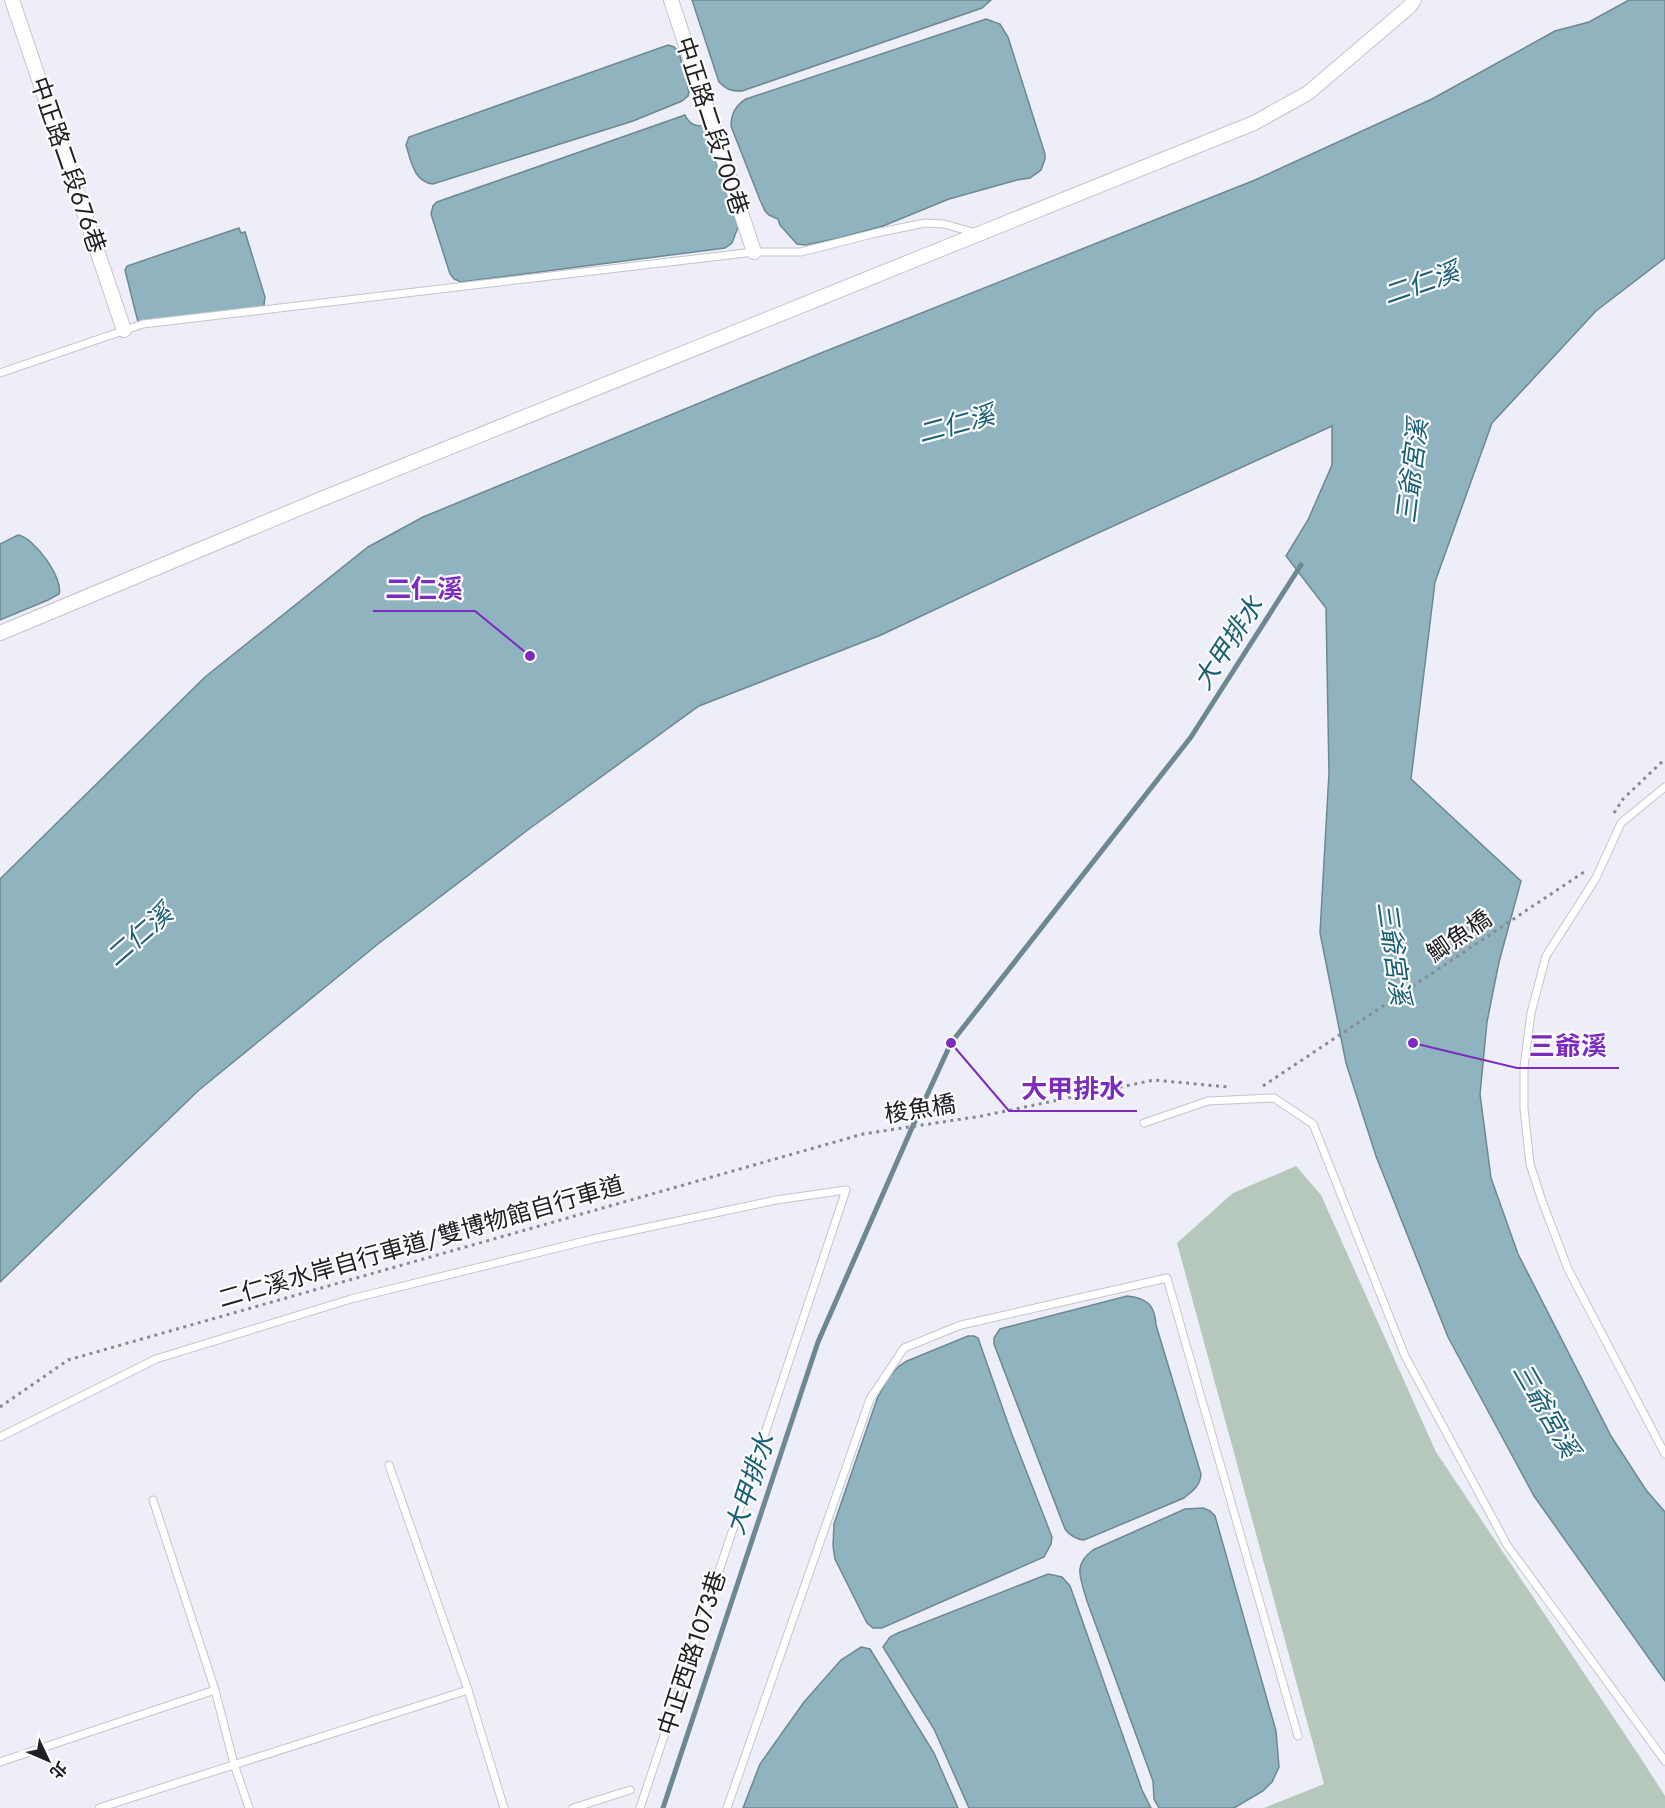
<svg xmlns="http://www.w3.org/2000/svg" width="1665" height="1808" font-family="Jost,'Noto Sans TC',sans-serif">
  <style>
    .green { fill: #b5c8bb }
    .water { fill: #8fb4c0; stroke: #6e8891; stroke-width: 1.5 }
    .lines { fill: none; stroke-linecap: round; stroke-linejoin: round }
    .stream { stroke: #6e8891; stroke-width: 5 }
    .lane-casing { stroke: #c4c5cd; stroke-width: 9 }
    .street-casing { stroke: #c4c5cd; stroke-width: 16 }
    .path { stroke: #898a90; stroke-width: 3; stroke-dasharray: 3 4.5; stroke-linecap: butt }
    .lane { stroke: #fff; stroke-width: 7 }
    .street { stroke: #fff; stroke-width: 14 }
    .labels { text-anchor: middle; stroke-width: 4.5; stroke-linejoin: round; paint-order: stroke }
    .street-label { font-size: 24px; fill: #212124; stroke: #fcfcfe }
    .water-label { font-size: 26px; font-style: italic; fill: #196074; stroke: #fcfcfe }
    .leader { fill: none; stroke: #7b2cbf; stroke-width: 2 }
    .callout-dot { fill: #7b2cbf; stroke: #fcfcfe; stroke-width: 2 }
    .callout-label { font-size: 26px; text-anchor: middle; font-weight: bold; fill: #7b2cbf; stroke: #fcfcfe; stroke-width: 4.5; stroke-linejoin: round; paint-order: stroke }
  </style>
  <rect width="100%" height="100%" fill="#edeef7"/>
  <polygon class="green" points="1296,1166 1321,1195 1436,1452 1640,1757 1665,1796 1665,1808 1264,1808 1324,1784 1177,1243 1233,1193"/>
  <g class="water">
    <path d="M692 0H991L982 8 742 91C731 91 727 90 719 82Z"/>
    <polygon points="1629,0 1665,0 1665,258 1596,311 1492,423 1435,582 1411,779 1521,881 1499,962 1487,1022 1480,1094 1491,1178 1518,1254 1611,1436 1646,1490 1665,1512 1665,1681 1534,1496 1448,1337 1376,1156 1346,1063 1320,933 1329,773 1326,608 1286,556 1308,520 1332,465 1332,426 1074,544 881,635 699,706 529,829 378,944 199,1090 0,1282 0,879 205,677 368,547 423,517 816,355 1255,180 1432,99 1555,31 1589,22"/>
    <path d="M986 19 1000 24 1008 37 1045 154V159L1041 170 1030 178 1017 180 949 199 883 226 839 238 805 245 797 244 780 225 778 219 769 215 765 211 760 200 731 126C731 114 736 105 746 99Z"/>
    <path d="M668 45 674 47 679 52 689 92 688 96 682 101 633 121 433 184C414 182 411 161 406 145L409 137Z"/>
    <path d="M685 115C689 124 695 126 704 126L738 227 732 243 725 248 461 282 454 279 450 274 431 214 433 206 437 202Z"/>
    <polygon points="239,228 241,233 245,232 265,297 263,312 142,327 138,322 125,270 127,266"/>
    <path d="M18 535C34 537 64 579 59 594L48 600 0 620V544Z"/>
    <path d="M1127 1296C1147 1298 1155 1305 1156 1325L1201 1474C1200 1486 1194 1490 1184 1498L1084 1540C1076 1539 1070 1536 1065 1529L994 1344V1338L1000 1329Z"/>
    <polygon points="968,1336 974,1336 978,1338 1011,1432 1052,1537 1051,1544 1044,1557 882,1628 873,1628 867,1623 835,1559 833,1546 834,1524 877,1399 888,1378 899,1366 907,1361"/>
    <path d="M1203 1508 1210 1511 1215 1516 1276 1731 1279 1767 1272 1782 1263 1791 1234 1808H1159L1154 1799 1153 1781 1087 1601C1081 1579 1072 1565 1093 1550L1185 1509Z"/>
    <polygon points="1048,1574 1062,1577 1070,1586 1142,1790 1151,1808 969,1808 934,1729 883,1647 890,1637 898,1633"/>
    <polygon points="861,1647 870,1649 934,1753 958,1808 743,1808 760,1764 804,1702 841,1660"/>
  </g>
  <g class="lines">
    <polyline class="stream" points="663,1808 818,1342 911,1130 951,1043 1191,737 1301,565"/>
    <defs>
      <g id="lane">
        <polyline points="0,373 143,324 754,252 801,252 876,233 925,223 944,224 976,233"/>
        <polyline points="1665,787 1621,823 1596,878 1546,956 1531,1013 1524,1067 1524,1108 1530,1164 1542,1201 1568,1269 1665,1454"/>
        <polyline points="1144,1123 1208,1101 1274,1098 1313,1124 1405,1356 1507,1545 1665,1761"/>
        <polyline points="0,1437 156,1359 351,1299 593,1239 776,1200 846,1190 640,1808"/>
        <polyline points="389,1465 468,1690 504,1808"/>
        <polyline points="153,1500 215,1690 234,1764 249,1808"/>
        <polyline points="0,1762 215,1690"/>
        <polyline points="99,1808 468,1690"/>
        <polyline points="573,1808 630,1790"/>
        <polyline points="727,1808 870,1399 904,1348 961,1325 1167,1278 1298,1736"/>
      </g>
      <g id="street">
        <polyline points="12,0 124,330"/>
        <polyline points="671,0 754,252"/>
        <polyline points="0,633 319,500 1254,123 1308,93 1409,7 1414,0"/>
      </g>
    </defs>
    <use href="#lane" class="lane-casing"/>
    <use href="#street" class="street-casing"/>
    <g class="path">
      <polyline points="1614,813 1623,799 1665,759"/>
      <polyline points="1263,1086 1584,872"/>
      <polyline points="0,1407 68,1360 863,1134 982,1116 1154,1080 1228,1087"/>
    </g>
    <use href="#lane" class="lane"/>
    <use href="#street" class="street"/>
  </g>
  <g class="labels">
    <g class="street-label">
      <text transform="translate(712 126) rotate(72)" y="8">中正路二段700巷</text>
      <text transform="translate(68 165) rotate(71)" y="8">中正路二段676巷</text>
      <text transform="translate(1459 936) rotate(-34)" y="8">鯽魚橋</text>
      <text transform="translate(920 1109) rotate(-9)" y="8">梭魚橋</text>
      <text transform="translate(421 1242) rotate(-16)" y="8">二仁溪水岸自行車道/雙博物館自行車道</text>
      <text transform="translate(692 1653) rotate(-72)" y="8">中正西路1073巷</text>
    </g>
    <g class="water-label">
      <text transform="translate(1421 283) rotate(-19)" y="9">二仁溪</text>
      <text transform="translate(956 424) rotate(-15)" y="9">二仁溪</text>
      <text transform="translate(1412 471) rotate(-83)" y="9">三爺宮溪</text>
      <text transform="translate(1228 643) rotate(-57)" y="9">大甲排水</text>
      <text transform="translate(139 935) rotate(-41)" y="9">二仁溪</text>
      <text transform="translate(1394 953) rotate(82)" y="9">三爺宮溪</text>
      <text transform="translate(1546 1410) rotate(60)" y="9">三爺宮溪</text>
      <text transform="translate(750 1484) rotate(-72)" y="9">大甲排水</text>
    </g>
  </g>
  <path class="leader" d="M530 656L475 611H373M1413 1043L1517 1068H1619M951 1043L1009 1111H1137"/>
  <g class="callout-dot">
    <circle cx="530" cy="656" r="6"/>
    <circle cx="1413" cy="1043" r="6"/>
    <circle cx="951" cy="1043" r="6"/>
  </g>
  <g class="callout-label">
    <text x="424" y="598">二仁溪</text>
    <text x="1568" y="1055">三爺溪</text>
    <text x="1073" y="1098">大甲排水</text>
  </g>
  <g transform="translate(48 1760) rotate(134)" stroke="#fcfcfe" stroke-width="4.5" paint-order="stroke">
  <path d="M0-4.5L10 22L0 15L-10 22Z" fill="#212124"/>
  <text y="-9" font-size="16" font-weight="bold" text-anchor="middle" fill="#212124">北</text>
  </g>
</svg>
